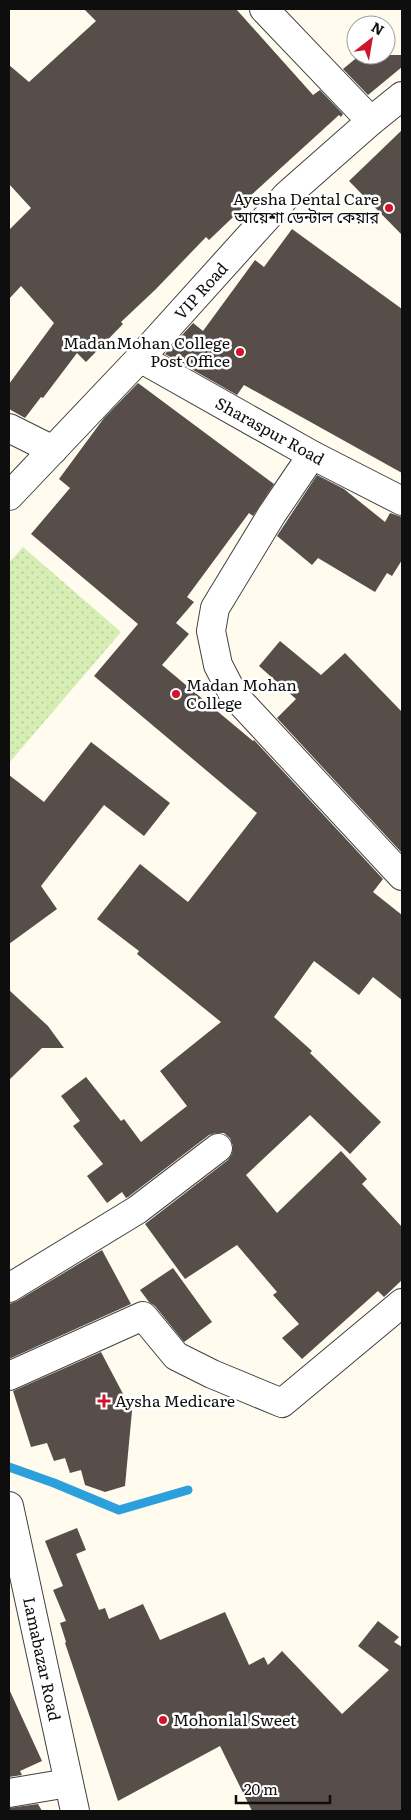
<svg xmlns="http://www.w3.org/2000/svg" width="411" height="1820" font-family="Literata,'Noto Sans Bengali',serif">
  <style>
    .park { fill: url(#park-dots) }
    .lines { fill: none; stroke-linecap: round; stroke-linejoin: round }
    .stream { stroke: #2ca0dc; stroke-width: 9 }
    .building { fill: #584e49 }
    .minor-casing { stroke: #414141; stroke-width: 30 }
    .minor { stroke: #fff; stroke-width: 28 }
    .poi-dot { fill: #ce162a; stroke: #fff; stroke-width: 2 }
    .labels { text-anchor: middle; stroke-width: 5; stroke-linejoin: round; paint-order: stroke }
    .poi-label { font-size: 16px; fill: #0e0e0e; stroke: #fff; text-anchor: start }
    .street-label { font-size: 16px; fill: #0e0e0e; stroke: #fff }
  </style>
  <defs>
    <pattern id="park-dots" width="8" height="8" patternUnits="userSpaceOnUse" patternTransform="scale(1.25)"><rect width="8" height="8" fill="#d6eeb4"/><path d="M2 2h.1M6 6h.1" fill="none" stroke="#b6cb9a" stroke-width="1.8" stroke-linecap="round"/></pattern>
  </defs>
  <rect width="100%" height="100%" fill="#fffbef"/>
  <polygon class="park" points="23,547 121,632 9,763 9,563"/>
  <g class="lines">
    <polyline class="stream" points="9,1467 54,1483 119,1510 188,1490"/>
  </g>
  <g class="building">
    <polygon points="84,9 236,9 313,95 320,90 343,114 341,117 339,115 248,198 250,201 209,240 206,237 156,289 121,322 123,324 86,362 77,353 43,398 41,397 25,418 9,409 9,384 54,323 21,286 9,299 9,230 31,208 9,184 9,65 29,82 96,21"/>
    <polygon points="360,55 402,55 402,67 368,95 343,69"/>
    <polygon points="402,130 402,235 349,181"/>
    <polygon points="292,229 402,309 402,473 244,385 237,395 165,354 193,323 203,331 255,260 264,267"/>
    <polygon points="138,383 274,484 253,516 249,513 187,597 194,602 176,623 189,634 162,665 253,741 254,740 383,879 373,892 402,915 402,1000 373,977 359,995 314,961 274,1017 312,1051 310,1053 381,1122 350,1154 310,1115 246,1175 277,1213 341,1151 367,1179 362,1184 402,1227 402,1280 384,1297 378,1291 302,1359 282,1338 299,1324 273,1295 277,1292 237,1245 185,1279 145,1224 228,1160 232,1154 233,1146 230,1138 224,1133 216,1133 209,1135 128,1197 126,1198 122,1192 107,1203 87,1176 103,1164 73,1126 80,1121 61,1096 86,1077 121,1121 124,1119 141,1142 187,1106 160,1071 221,1022 137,954 139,951 97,919 140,864 188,902 257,813 94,676 138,624 31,534 70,488 59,479 104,418"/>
    <polygon points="317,475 344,489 385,522 390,513 402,517 402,560 392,576 387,573 375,592 318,558 312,565 277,536"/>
    <polygon points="280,641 321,675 345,653 402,712 402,853 277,718 296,699 259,666"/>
    <polygon points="91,742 170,803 144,836 104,805 41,886 57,909 9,944 9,775 44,802"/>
    <polygon points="9,990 48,1026 64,1048 42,1048 9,1080"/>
    <polygon points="102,1250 131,1304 9,1359 9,1304 17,1301"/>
    <polygon points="173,1268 212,1322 184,1342 155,1306 149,1302 140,1290"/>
    <polygon points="101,1352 132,1411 125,1486 105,1492 85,1485 81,1470 70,1473 65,1458 54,1461 47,1443 31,1447 13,1391"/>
    <polygon points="77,1528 86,1550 76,1554 99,1610 105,1608 109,1619 143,1604 160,1640 225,1612 249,1665 264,1657 268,1665 282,1651 342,1714 389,1670 358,1646 378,1621 399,1637 394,1642 402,1647 402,1811 252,1811 220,1746 118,1801 65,1643 66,1642 60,1623 66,1621 53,1590 63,1586 45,1541"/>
    <polygon points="9,1689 42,1761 20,1771 22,1775 9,1777"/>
    <polygon points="38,1804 42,1811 9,1811 9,1808"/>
  </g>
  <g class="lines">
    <defs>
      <g id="minor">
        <polyline points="264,9 371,121"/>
        <polyline points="140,358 312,455 402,501"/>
        <polyline points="9,428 53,450"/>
        <polyline points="312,455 272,514 215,608 211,631 218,665 233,694 402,876"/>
        <polyline points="9,496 140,358 287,195 371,121 402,96"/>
        <polyline points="9,1288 137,1210 218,1148"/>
        <polyline points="9,1376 143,1316 176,1356 212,1374 282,1403 402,1303"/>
        <polyline points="9,1506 75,1811"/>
        <polyline points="9,1793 68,1783"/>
      </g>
    </defs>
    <use href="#minor" class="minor-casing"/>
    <use href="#minor" class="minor"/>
  </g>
  <g class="poi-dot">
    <circle cx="389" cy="208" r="5"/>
    <circle cx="240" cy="352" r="5"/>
    <circle cx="176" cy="694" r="5"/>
    <path d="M101.5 1393.5h5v5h5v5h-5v5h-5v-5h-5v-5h5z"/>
    <circle cx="163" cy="1720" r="5"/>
  </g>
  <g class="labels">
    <g class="poi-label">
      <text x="379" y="205" text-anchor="end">Ayesha Dental Care<tspan x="379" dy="18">আয়েশা ডেন্টাল কেয়ার</tspan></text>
      <text x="230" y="349" text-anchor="end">MadanMohan College<tspan x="230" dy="18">Post Office</tspan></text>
      <text x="186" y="691">Madan Mohan<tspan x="186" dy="18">College</tspan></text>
      <text x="115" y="1407">Aysha Medicare</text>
      <text x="173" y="1726">Mohonlal Sweet</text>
    </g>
    <g class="street-label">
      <text transform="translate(201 291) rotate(-48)" y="6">VIP Road</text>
      <text transform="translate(270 431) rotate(29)" y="6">Sharaspur Road</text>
      <text transform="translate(42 1659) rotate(78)" y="6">Lamabazar Road</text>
    </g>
  </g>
  <rect width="411" height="1820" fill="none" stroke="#0e0e0e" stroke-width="20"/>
  <g transform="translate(371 40) rotate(31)"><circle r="24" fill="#ffffff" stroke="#9f9f9f"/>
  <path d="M0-4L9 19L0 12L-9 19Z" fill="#ce162a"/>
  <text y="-8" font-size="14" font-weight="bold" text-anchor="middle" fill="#0e0e0e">N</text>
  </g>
  <path d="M236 1795v8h94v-8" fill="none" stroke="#0e0e0e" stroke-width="2.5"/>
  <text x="244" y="1795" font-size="15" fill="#0e0e0e" stroke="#ffffff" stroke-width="4" paint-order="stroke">20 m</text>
</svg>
